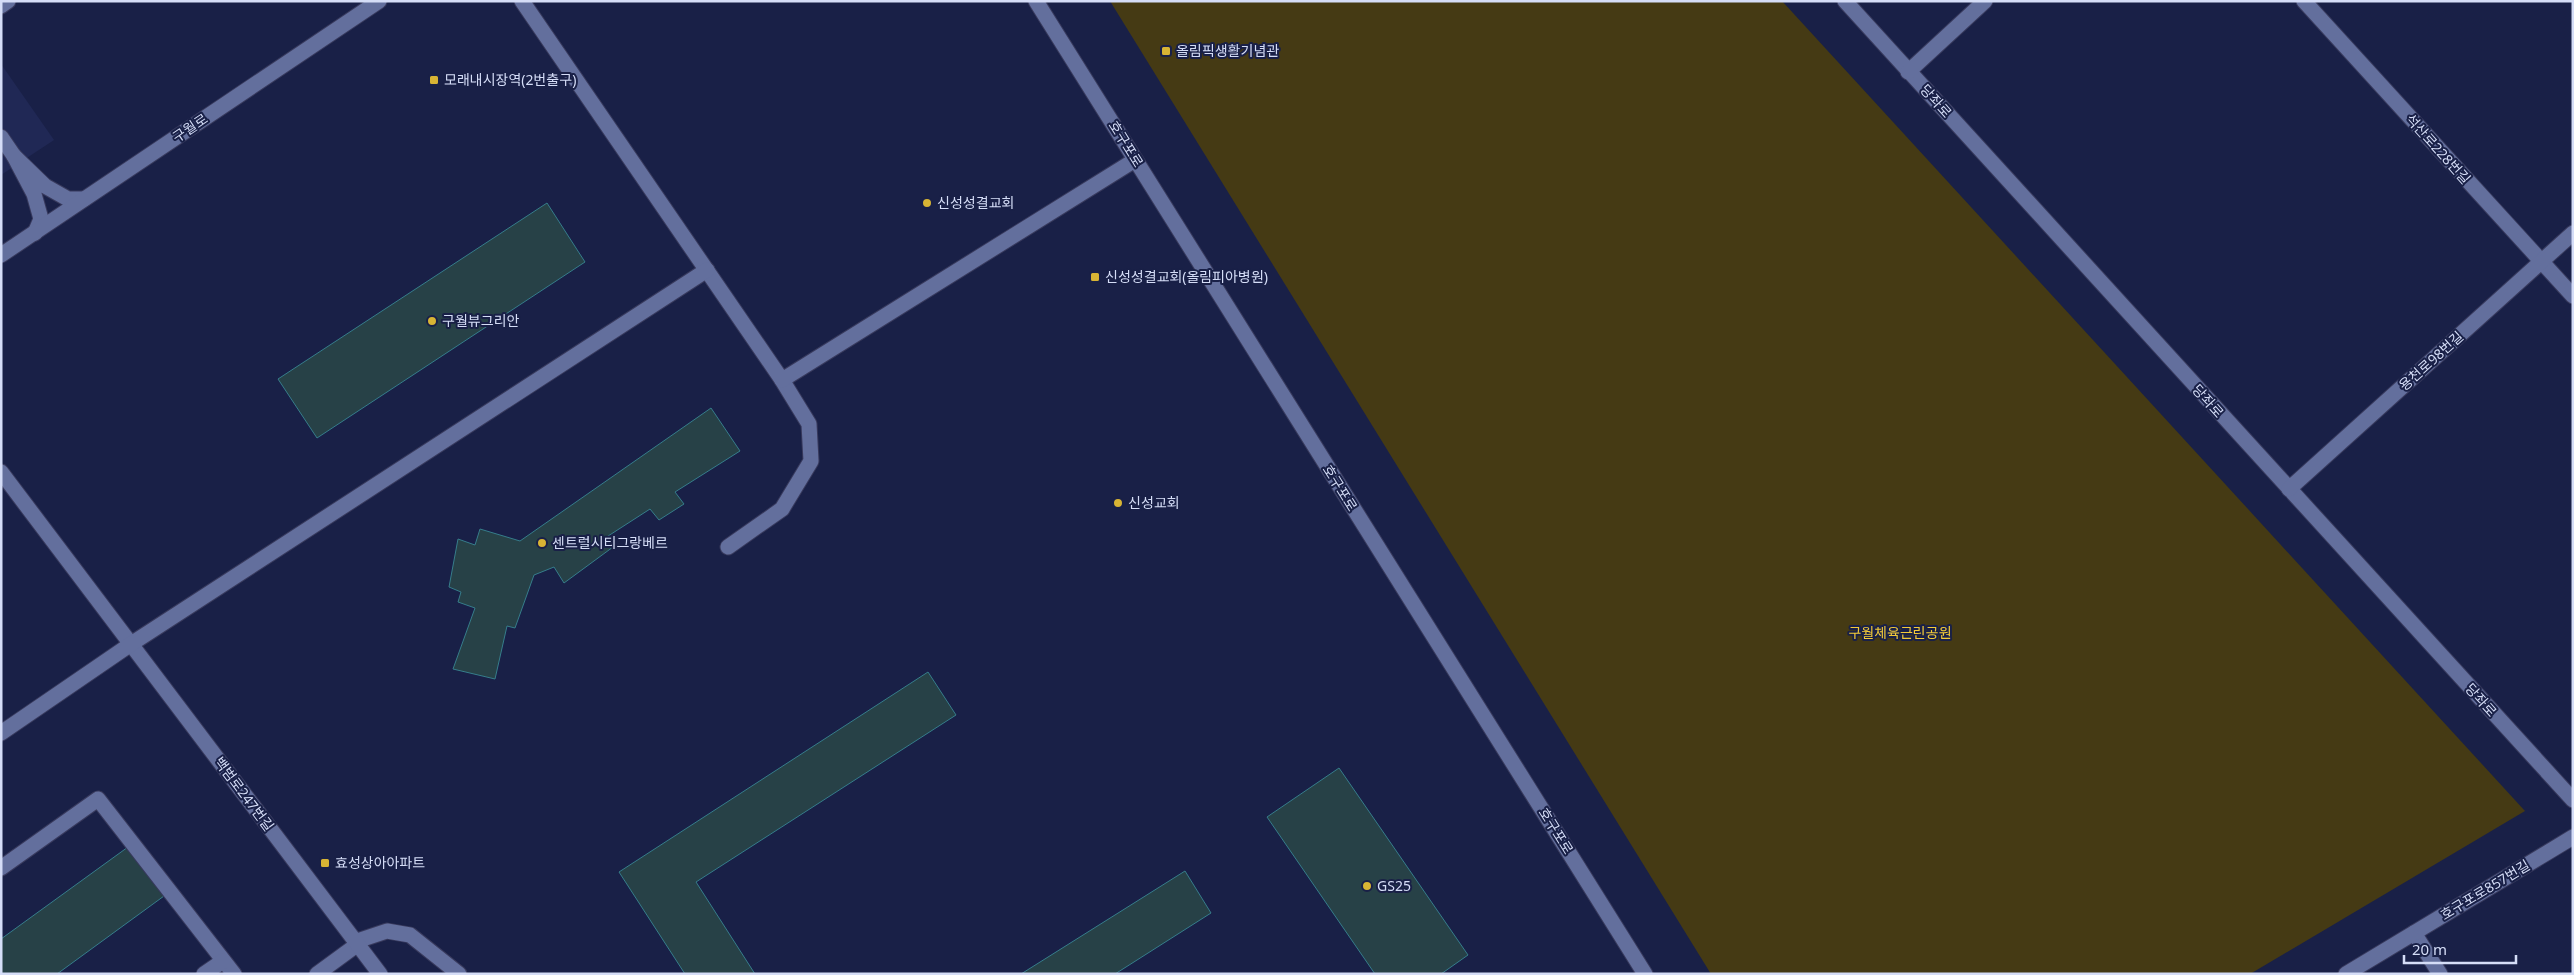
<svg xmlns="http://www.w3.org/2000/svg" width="2574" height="975" font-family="'Noto Sans','Noto Sans KR',sans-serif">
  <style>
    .built { fill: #202855 }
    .green { fill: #453a14 }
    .building { fill: #274147; stroke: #367d8b }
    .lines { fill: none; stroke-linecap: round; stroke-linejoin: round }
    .service-casing { stroke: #383a5d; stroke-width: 17 }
    .minor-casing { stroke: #383a5d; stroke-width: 17 }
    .secondary-casing { stroke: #383a5d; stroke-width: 17 }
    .service { stroke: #636f9d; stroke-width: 15 }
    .minor { stroke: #636f9d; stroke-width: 15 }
    .secondary { stroke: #636f9d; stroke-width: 15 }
    .poi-dot { fill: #d8b434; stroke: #192047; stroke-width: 2 }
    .labels { text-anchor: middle; stroke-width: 4; stroke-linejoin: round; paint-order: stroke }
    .poi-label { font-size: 14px; fill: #d5ddf7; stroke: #192047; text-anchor: start }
    .street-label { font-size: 14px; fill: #d5ddf7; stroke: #192047 }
    .park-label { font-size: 14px; fill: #f4cb38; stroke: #192047 }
  </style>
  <rect width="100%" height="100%" fill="#192047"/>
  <polygon class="built" points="1,64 54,140 1,175"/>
  <polygon class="green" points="1110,1 1782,1 2525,811 2250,974 1711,974"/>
  <g class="building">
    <polygon points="547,203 585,262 317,438 278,379"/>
    <polygon points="711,408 740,451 675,492 684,504 659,520 650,509 605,538 613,547 564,583 554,567 534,575 515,628 507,626 495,679 453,669 475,608 458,602 461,592 449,587 458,539 475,545 480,529 520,541"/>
    <polygon points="928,672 956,715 696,882 755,974 685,974 619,872"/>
    <polygon points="1339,768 1468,955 1441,974 1375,974 1267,817"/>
    <polygon points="128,847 164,896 57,974 1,974 1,939"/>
    <polygon points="1185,871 1211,913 1115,974 1021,974"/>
  </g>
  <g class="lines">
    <defs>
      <g id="service">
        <polyline points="1845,1 2573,800"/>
        <polyline points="2304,1 2573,296"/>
        <polyline points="1,6 8,1"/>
        <polyline points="1908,72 1985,1"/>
        <polyline points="1,137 14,156"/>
        <polyline points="35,233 41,219 34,194 14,156 45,186 68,199 84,199"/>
        <polyline points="2289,489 2573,233"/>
        <polyline points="728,547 782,509 811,461 809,424 782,380"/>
        <polyline points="1,868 98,799 234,974"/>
        <polyline points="2414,933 2440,974"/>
        <polyline points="204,974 223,961"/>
        <polyline points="317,974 358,944 360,940 387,931 410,935 459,974"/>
        <polyline points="2346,974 2573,837"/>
      </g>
      <g id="minor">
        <polyline points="522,1 782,380 1135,160"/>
        <polyline points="1,472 380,974"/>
        <polyline points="1,733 131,644 707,270"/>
      </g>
      <g id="secondary">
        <polyline points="1036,1 1645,974"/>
        <polyline points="1,255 379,1"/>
      </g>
    </defs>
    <use href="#service" class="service-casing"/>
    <use href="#minor" class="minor-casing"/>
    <use href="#secondary" class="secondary-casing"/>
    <use href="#service" class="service"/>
    <use href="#minor" class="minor"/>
    <use href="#secondary" class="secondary"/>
  </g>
  <g class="poi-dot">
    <rect x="1161" y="46" width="10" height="10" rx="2.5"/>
    <rect x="429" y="75" width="10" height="10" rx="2.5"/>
    <circle cx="927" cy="203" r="5"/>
    <rect x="1090" y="272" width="10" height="10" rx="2.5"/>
    <circle cx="432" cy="321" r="5"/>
    <circle cx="1118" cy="503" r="5"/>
    <circle cx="542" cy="543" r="5"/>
    <rect x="320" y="858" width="10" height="10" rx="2.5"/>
    <circle cx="1367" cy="886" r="5"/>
  </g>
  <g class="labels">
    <g class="poi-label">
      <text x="1176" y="56">올림픽생활기념관</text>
      <text x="444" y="85">모래내시장역(2번출구)</text>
      <text x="937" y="208">신성성결교회</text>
      <text x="1105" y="282">신성성결교회(올림피아병원)</text>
      <text x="442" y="326">구월뷰그리안</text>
      <text x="1128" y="508">신성교회</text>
      <text x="552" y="548">센트럴시티그랑베르</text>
      <text x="335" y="868">효성상아아파트</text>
      <text x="1377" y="891">GS25</text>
    </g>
    <g class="street-label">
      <text transform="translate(1936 101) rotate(48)" y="5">당좌로</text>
      <text transform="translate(190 128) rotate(-34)" y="5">구월로</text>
      <text transform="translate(1126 144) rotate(58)" y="5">호구포로</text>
      <text transform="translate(2438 149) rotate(48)" y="5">석산로228번길</text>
      <text transform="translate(2431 361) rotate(-42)" y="5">용천로98번길</text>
      <text transform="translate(2208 401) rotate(48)" y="5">당좌로</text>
      <text transform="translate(1340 488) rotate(58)" y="5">호구포로</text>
      <text transform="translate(2481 700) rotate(48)" y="5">당좌로</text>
      <text transform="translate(244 794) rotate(53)" y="5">백범로247번길</text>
      <text transform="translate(1556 831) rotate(58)" y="5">호구포로</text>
      <text transform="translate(2485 890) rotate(-31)" y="5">호구포로857번길</text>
    </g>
    <g class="park-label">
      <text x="1900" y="638">구월체육근린공원</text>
    </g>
  </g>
  <rect width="2574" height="975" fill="none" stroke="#d5ddf7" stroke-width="5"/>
  <path d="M2404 955v8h112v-8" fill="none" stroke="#d5ddf7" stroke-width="2.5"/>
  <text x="2412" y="955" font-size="15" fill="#d5ddf7" stroke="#192047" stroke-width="4" paint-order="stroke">20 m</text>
</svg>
